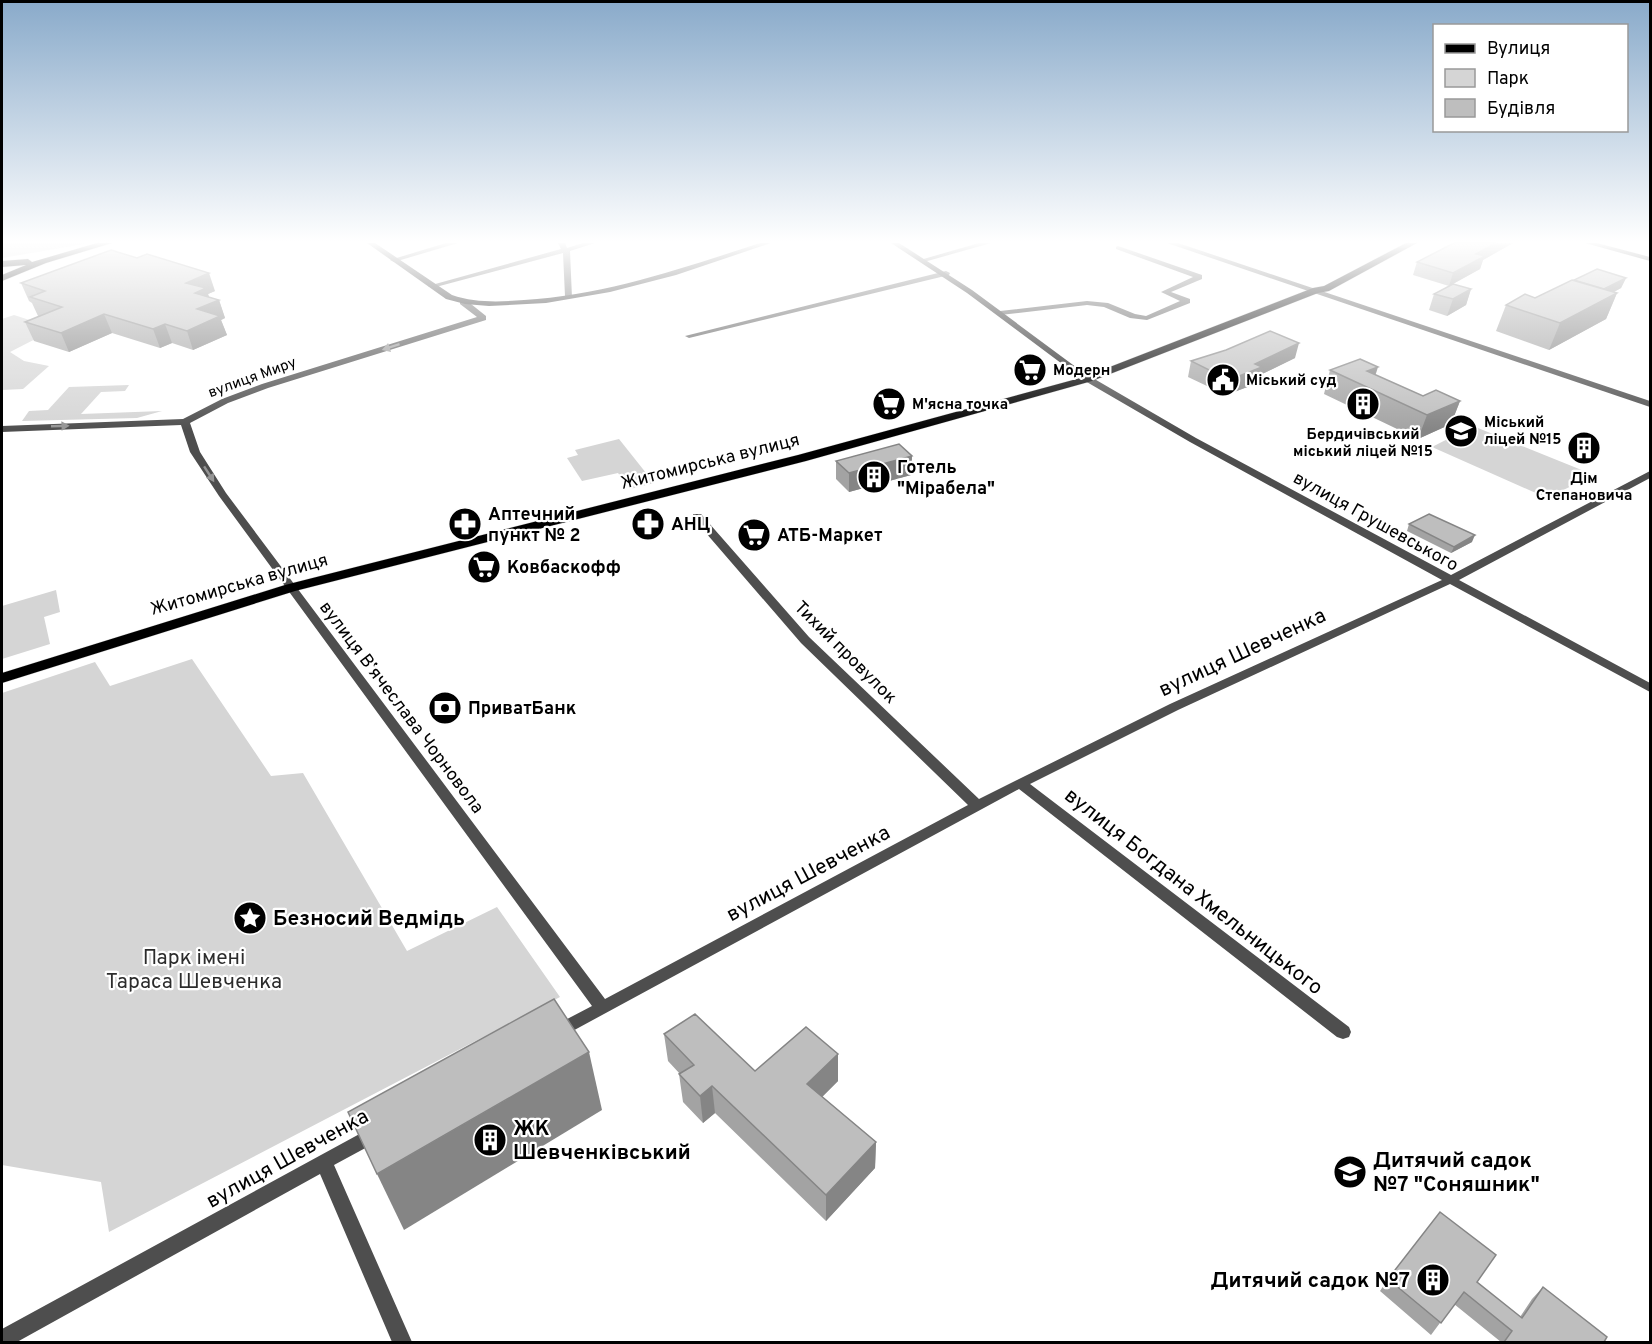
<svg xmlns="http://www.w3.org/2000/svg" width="1652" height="1344" font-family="Overpass,sans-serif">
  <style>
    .green { fill: #d5d5d5 }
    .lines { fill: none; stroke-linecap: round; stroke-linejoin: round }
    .primary-casing { stroke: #dbdbdb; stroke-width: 1 }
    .street { fill: #4e4e4e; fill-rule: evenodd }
    .secondary { fill: #1b1b1b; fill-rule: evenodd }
    .primary { fill: #000; fill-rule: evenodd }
    .wall { fill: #a3a3a3 }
    .shaded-wall { fill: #858585 }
    .building { fill: #bebebe; stroke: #858585; stroke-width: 1.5 }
    .oneway { fill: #959595 }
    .labels { text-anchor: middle; stroke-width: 4.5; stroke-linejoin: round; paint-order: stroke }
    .far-poi-label { font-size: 15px; font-weight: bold; fill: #000; stroke: #fff; text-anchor: start }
    .far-street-label { font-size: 15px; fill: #000; stroke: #fff }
    .street-label { font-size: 18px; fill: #000; stroke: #fff }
    .poi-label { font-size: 18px; font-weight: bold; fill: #000; stroke: #fff; text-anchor: start }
    .near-street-label { font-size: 21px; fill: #000; stroke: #fff }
    .near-poi-label { font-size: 21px; font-weight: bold; fill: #000; stroke: #fff; text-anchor: start }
    .near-park-label { font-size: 21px; fill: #2c2c2c; stroke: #fff }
  </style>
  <rect width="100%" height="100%" fill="#fff"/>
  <g class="green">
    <polygon points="2,243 90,243 2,258"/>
    <polygon points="14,315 51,327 51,331 10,352 24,361 49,366 23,389 2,390 2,319"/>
    <polygon points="129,385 125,391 101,392 81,414 162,411 137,418 22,421 29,411 48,410 69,387"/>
    <polygon points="1473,426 1594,475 1547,498 1432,447"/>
    <polygon points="619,439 654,483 630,489 618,473 582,481 567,458 578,455 575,450"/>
    <polygon points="56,590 60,612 44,617 50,644 2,659 2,606"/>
    <polygon points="192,659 271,776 303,773 407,951 497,907 560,997 109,1232 101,1182 2,1165 2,693 95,662 110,686"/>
  </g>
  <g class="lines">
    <defs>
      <g id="primary">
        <polygon points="97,243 112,243 46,263 2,281 2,275 26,265 2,267 2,261 28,259 32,262"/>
        <polygon points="1406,243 1417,243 1329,291 1318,293 1092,381 806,461 295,591 2,683 2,673 285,585 798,455 1084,377 1313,288 1324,286"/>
      </g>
    </defs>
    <use href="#primary" class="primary-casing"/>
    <g class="street">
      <polygon points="446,243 458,243 394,262 390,260"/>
      <polygon points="558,243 565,243 567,248 583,243 595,243 570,251 572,298 565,296 563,253 432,288 428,286 561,249"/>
      <polygon points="979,243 991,243 924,262 920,260"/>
      <polygon points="1167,243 1178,243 1650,401 1650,407"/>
      <polygon points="1118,246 1202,275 1202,279 1171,292 1190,299 1190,303 1147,320 1130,318 1104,307 1087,305 1000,315 996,313 1000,311 1087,301 1108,303 1135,314 1146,316 1180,301 1161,292 1193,277 1116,249 1116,247"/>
      <polygon points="946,271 950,273 949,275 689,338 685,336"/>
      <polygon points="460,300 466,300 486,316 486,320 268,388 228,403 190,423 200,452 226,493 605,999 968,805 801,643 693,518 693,514 701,514 809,637 979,799 1170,704 1442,580 1190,442 1085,381 1085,377 1091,377 1196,438 1451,575 1650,471 1650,478 1459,580 1650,683 1650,692 1450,584 1178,710 1030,784 1349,1027 1351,1032 1349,1037 1343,1039 1337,1037 1019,789 556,1040 550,1038 548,1033 550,1028 592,1006 219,496 190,452 181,425 2,432 2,426 183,419 222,399 262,384 477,317 460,304"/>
      <polygon points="376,1125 382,1127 385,1133 382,1139 334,1165 412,1342 392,1342 320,1174 17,1342 2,1342 2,1329"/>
    </g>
    <g class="secondary">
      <path d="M367 243H375L452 295C475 303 500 302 524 300 606 295 683 268 760 243H771L676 275 610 292 546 303 489 306 465 304 446 299Z"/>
      <polygon points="891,243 899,243 972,290 1092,379 1085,381 967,293"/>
      <polygon points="1585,243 1597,243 1650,257 1650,261"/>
    </g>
    <use href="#primary" class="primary"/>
  </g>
  <g class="wall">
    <polygon points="1454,243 1513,243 1483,260 1480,269 1453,284 1471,289 1466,305 1447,316 1429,310 1434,294 1449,286 1413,275 1417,262"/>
    <polygon points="1626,278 1621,288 1614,292 1617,293 1606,319 1549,350 1496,331 1506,305 1535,298 1574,280"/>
    <polygon points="21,283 215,291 208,294 209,297 219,300 225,318 221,320 227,335 193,350 172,343 160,348 112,333 69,352 34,341 25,322 39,316 38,316 32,303 29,301"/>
    <polygon points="1295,358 1260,375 1258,383 1226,395 1188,377 1191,361"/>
    <polygon points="1330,370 1375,375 1423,396 1460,401 1451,424 1418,439 1324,394"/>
    <polygon points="912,456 911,475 849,492 836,479 836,461"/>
    <polygon points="1409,524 1472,542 1451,553 1407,531"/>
    <polygon points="664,1034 755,1071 838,1054 838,1081 822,1097 876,1142 875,1168 826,1221 715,1113 703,1123 683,1102 679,1074 680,1074 668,1061"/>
    <polygon points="1388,1279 1477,1282 1520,1317 1532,1299 1543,1287 1604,1342 1501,1342 1454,1304 1431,1335 1380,1291"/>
  </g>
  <g class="shaded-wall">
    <polygon points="1496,243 1513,243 1483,260 1480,269 1449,286 1453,273 1476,254"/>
    <polygon points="209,273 215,291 208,294 211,303 219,300 225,318 221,320 227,335 193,350 187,331 197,309 186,283"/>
    <polygon points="1626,278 1621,288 1593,303 1597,293"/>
    <polygon points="1471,289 1466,305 1447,316 1453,299"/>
    <polygon points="1617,293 1606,319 1549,350 1560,323"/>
    <polygon points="104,314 112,333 69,352 61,333"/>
    <polygon points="165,324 172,343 160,348 153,329"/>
    <polygon points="1299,343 1295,358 1260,375 1258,383 1226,395 1229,380 1255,364"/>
    <polygon points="1378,367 1371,389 1367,371"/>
    <polygon points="1460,401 1451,424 1418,439 1427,415"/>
    <polygon points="912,456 911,475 849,492 849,473"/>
    <polygon points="1475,535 1472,542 1451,553 1454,547"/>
    <polygon points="589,1052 602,1110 404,1230 377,1174"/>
    <polygon points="838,1054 838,1081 808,1111 807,1084"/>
    <polygon points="712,1086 715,1113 703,1123 700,1096"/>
    <polygon points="876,1142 875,1168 826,1221 826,1195"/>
  </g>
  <g class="building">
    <polygon points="1454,243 1496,243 1476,254 1485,256 1453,273 1417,262"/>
    <polygon points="111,250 137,258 147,254 209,273 186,283 206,288 195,293 219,300 197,309 220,316 187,331 165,324 153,329 104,314 61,333 25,322 62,307 30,297 45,291 21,283"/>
    <polygon points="1597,269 1626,278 1604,289 1574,280"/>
    <polygon points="1572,280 1617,293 1560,323 1506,305 1525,294 1535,298"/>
    <polygon points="1453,284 1471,289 1453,299 1434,294"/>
    <polygon points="1270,331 1299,343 1255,364 1262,367 1229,380 1191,361 1226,350"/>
    <polygon points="1360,359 1378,367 1367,371 1423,396 1436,390 1460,401 1427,415 1330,370"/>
    <polygon points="899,444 912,456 849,473 836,461"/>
    <polygon points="1429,514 1475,535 1454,547 1409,524"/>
    <polygon points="554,999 589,1052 377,1174 348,1112"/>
    <polygon points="695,1014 755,1071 806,1027 838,1054 807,1084 876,1142 826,1195 712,1086 700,1096 679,1074 694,1065 664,1034"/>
    <polygon points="1440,1212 1496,1255 1477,1282 1522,1318 1543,1287 1607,1337 1604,1342 1504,1342 1512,1331 1464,1292 1441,1323 1388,1279"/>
  </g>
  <defs><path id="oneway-solid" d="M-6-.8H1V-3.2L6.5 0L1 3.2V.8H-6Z" transform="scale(1.5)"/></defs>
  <g class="oneway">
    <use href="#oneway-solid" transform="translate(391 347) rotate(162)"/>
    <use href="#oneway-solid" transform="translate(60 426) rotate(-2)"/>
    <use href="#oneway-solid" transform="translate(209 474) rotate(57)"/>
  </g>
  <linearGradient id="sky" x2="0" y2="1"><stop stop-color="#89aaca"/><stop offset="0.56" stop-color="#fff"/><stop offset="1" stop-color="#fff" stop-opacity="0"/></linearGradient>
  <rect width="1652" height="431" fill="url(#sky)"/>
  <defs>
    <symbol id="supermarket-disc" viewBox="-11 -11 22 22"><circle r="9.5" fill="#000" stroke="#fff"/><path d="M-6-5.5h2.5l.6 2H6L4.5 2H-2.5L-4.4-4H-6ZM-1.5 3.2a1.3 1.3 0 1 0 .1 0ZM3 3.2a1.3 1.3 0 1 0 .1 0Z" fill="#fff"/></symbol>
    <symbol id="civic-disc" viewBox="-11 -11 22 22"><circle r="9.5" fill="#000" stroke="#fff"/><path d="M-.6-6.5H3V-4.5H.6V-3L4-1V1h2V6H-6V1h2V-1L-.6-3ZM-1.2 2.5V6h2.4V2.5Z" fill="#fff"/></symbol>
    <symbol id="building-disc" viewBox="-11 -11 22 22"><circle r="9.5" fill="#000" stroke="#fff"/><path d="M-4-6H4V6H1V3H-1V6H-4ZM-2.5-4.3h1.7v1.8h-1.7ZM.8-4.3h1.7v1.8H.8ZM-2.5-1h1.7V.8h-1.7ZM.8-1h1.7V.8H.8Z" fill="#fff"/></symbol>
    <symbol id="school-disc" viewBox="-11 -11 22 22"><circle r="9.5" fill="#000" stroke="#fff"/><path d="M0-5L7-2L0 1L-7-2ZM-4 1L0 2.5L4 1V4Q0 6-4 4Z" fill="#fff"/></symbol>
    <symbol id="pharmacy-disc" viewBox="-11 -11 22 22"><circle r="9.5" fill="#000" stroke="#fff"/><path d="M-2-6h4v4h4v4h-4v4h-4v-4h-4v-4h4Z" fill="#fff"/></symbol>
    <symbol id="bank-disc" viewBox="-11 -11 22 22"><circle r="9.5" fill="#000" stroke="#fff"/><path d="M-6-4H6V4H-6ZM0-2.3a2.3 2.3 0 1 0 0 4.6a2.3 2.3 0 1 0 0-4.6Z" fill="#fff"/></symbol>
    <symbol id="sight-disc" viewBox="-11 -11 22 22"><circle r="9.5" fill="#000" stroke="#fff"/><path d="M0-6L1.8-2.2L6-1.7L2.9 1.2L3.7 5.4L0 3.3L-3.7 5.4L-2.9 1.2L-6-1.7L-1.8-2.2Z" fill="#fff"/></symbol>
  </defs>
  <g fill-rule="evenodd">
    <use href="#supermarket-disc" x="1011" y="351" width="38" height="38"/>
    <use href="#civic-disc" x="1204" y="361" width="38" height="38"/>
    <use href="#supermarket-disc" x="870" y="385" width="38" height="38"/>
    <use href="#building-disc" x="1344" y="385" width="38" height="38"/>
    <use href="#school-disc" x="1442" y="412" width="38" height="38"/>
    <use href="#building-disc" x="1565" y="429" width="38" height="38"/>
    <use href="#building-disc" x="855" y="458" width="38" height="38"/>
    <use href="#pharmacy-disc" x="446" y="505" width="38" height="38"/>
    <use href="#pharmacy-disc" x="629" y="505" width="38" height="38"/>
    <use href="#supermarket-disc" x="735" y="516" width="38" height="38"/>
    <use href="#supermarket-disc" x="465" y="548" width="38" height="38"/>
    <use href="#bank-disc" x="426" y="689" width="38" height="38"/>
    <use href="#sight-disc" x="231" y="899" width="38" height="38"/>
    <use href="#building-disc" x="471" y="1121" width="38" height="38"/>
    <use href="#school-disc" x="1331" y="1153" width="38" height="38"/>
    <use href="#building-disc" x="1414" y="1261" width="38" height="38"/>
  </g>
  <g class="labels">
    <g class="far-poi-label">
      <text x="1053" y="375">Модерн</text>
      <text x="1246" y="385">Міський суд</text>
      <text x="912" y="409">М'ясна точка</text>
      <text x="1484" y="427">Міський<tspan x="1484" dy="17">ліцей №15</tspan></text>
      <text x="1363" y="439" text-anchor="middle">Бердичівський<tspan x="1363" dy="17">міський ліцей №15</tspan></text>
      <text x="1584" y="483" text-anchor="middle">Дім<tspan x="1584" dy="17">Степановича</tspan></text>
    </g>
    <g class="far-street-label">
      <text transform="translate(252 377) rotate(-20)" y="5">вулиця Миру</text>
    </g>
    <g class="street-label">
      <text transform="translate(710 461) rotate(-14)" y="6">Житомирська вулиця</text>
      <text transform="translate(1376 521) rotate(29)" y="6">вулиця Грушевського</text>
      <text transform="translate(239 584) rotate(-16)" y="6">Житомирська вулиця</text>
      <text transform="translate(846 652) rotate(45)" y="6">Тихий провулок</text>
      <text transform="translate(402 707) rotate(53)" y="6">вулиця Вʼячеслава Чорновола</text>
    </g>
    <g class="poi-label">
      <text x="897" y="473">Готель<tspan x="897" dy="21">"Мірабела"</tspan></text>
      <text x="488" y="520">Аптечний<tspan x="488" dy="21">пункт № 2</tspan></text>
      <text x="671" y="530">АНЦ</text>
      <text x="777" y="541">АТБ-Маркет</text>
      <text x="507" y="573">Ковбаскофф</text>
      <text x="468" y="714">ПриватБанк</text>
    </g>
    <g class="near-street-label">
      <text transform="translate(1242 652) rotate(-25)" y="7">вулиця Шевченка</text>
      <text transform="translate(808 873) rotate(-28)" y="7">вулиця Шевченка</text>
      <text transform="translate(1194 891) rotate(38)" y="7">вулиця Богдана Хмельницького</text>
      <text transform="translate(287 1158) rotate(-29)" y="7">вулиця Шевченка</text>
    </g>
    <g class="near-poi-label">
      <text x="273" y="925">Безносий Ведмідь</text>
      <text x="513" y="1135">ЖК<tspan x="513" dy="24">Шевченківський</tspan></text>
      <text x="1373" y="1167">Дитячий садок<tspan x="1373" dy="24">№7 "Соняшник"</tspan></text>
      <text x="1410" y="1287" text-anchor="end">Дитячий садок №7</text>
    </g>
    <g class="near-park-label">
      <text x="194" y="964">Парк імені<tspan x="194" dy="24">Тараса Шевченка</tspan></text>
    </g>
  </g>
  <rect width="1652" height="1344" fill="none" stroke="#000000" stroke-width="6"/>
  <rect x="1433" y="24" width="195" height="108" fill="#ffffff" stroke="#999999" stroke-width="1.5"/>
  <rect x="1445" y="44" width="30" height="9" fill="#000000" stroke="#999999" stroke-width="1.5"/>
  <text x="1487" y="54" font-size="18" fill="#000000">Вулиця</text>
  <rect x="1445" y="69" width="30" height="18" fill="#d5d5d5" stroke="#999999" stroke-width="1.5"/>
  <text x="1487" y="84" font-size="18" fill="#000000">Парк</text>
  <rect x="1445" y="99" width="30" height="18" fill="#bebebe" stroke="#999999" stroke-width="1.5"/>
  <text x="1487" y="114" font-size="18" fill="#000000">Будівля</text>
</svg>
